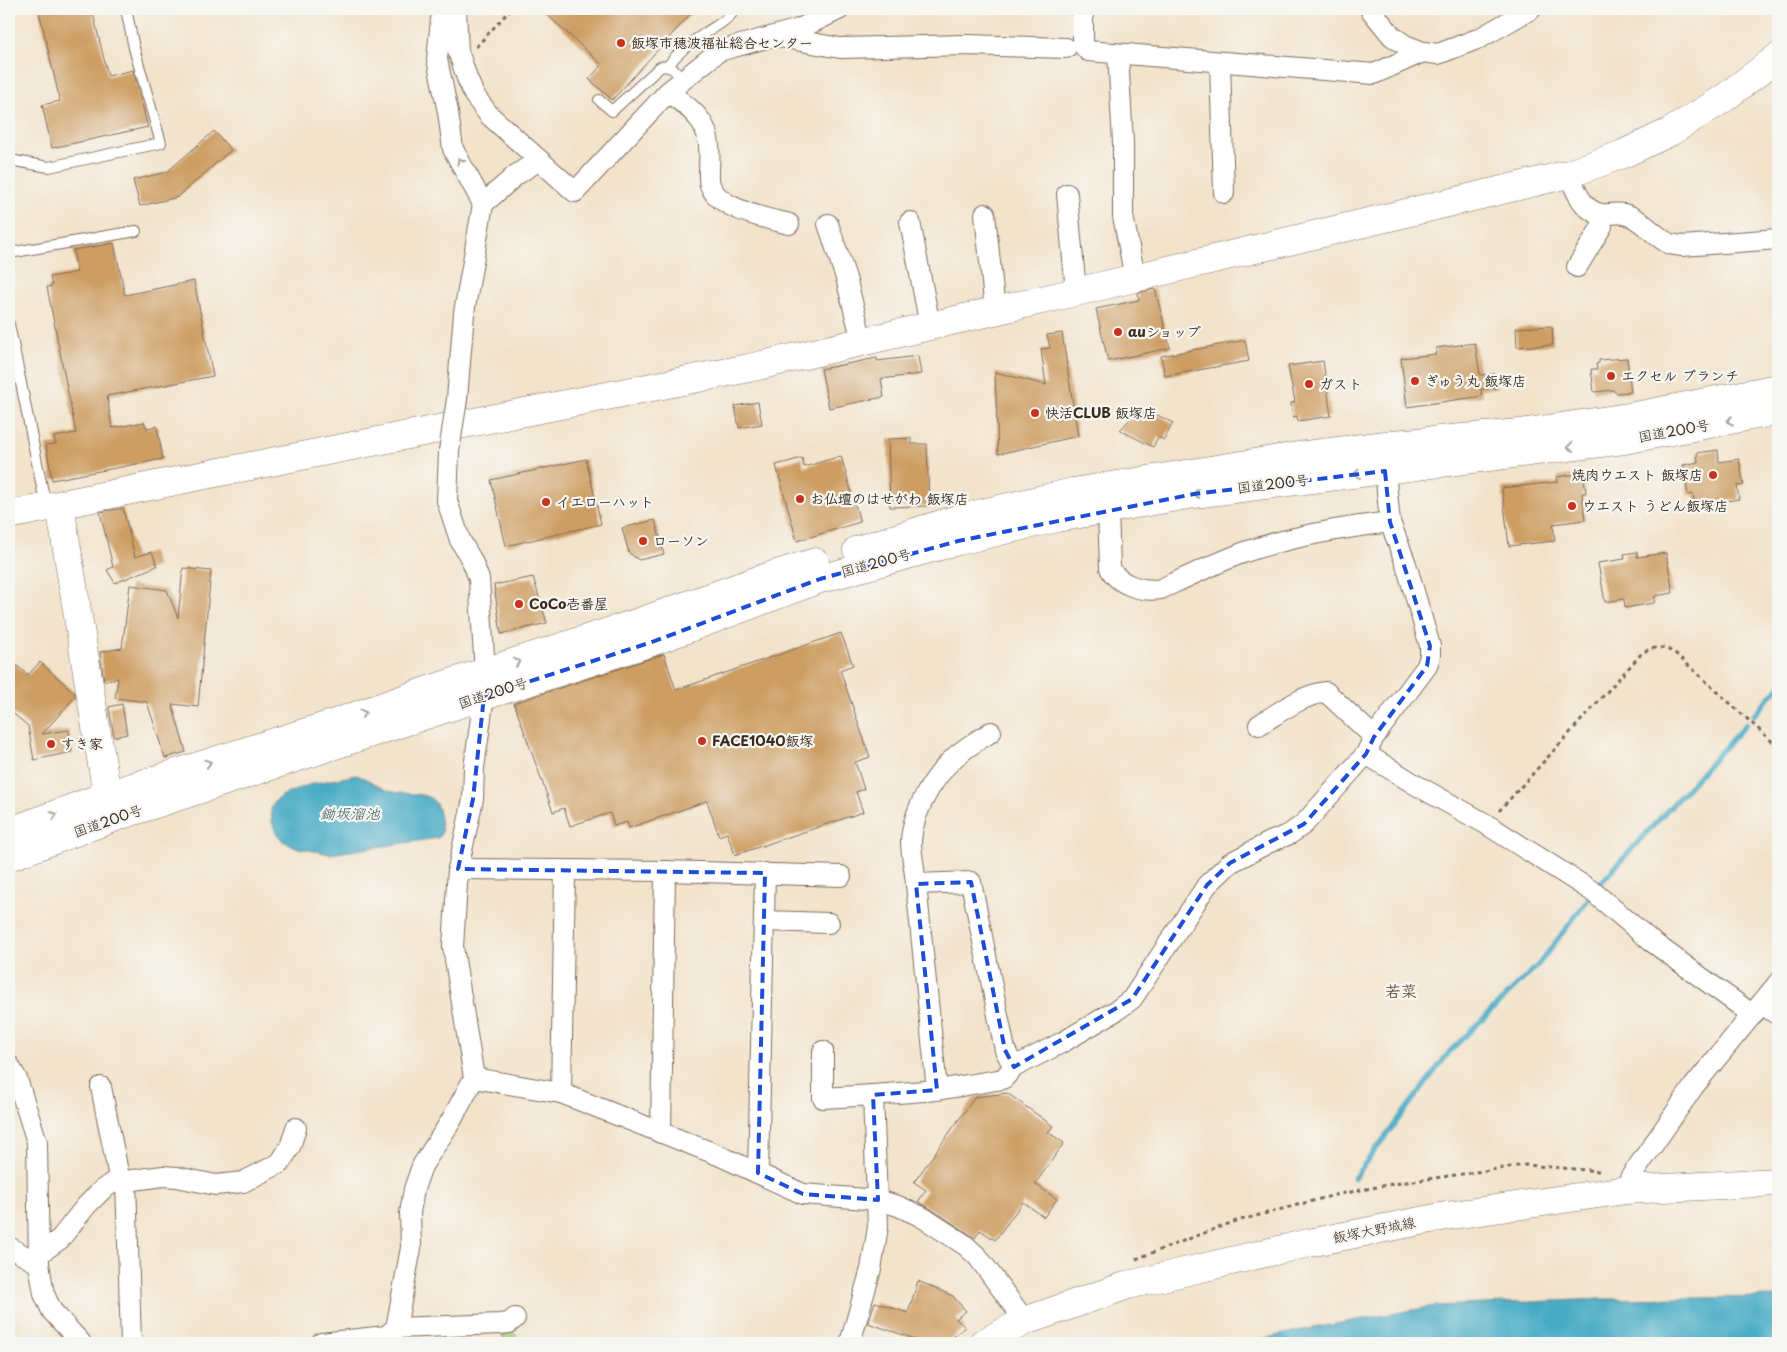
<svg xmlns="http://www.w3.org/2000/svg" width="1787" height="1352" font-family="'Playpen Sans','Klee One',sans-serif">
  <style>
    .green { fill: #a5c66e; stroke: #707846 }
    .water { fill: #46abc5; stroke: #406a72 }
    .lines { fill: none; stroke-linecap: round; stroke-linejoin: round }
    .stream { stroke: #46abc5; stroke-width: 5 }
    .building { fill: #cd9d62 }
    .lane-casing { stroke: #7b6b5b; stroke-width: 12 }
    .street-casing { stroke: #7b6b5b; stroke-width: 22 }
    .secondary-casing { stroke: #7b6b5b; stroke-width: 29 }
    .primary-casing { stroke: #7b6b5b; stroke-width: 29 }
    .highway-casing { stroke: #7b6b5b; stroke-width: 29 }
    .path { stroke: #7b6b5b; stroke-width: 3; stroke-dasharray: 4 4; stroke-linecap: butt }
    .lane { stroke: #fff; stroke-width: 10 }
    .street { stroke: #fff; stroke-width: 20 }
    .secondary { stroke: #fff; stroke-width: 28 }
    .primary { stroke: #fff; stroke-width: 28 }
    .highway { stroke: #fff; stroke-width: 28 }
    .street-bridge-casing { stroke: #7b6b5b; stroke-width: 22; stroke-linecap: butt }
    .street-bridge { stroke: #fff; stroke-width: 20 }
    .oneway { stroke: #a79f9a }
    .marked { fill: none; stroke: #1d4ed8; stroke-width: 4; stroke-dasharray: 10 6; stroke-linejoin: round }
    .poi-dot { fill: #c8321e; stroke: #f6f6f2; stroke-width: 2 }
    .labels { text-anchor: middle; stroke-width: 4.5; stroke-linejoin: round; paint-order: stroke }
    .poi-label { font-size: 14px; font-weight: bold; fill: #3b2a1e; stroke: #f6f6f2; text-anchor: start }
    .street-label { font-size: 14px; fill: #3b2a1e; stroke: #f6f6f2 }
    .water-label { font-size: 15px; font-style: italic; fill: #3f5758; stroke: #f6f6f2 }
    .quarter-label { font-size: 16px; font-weight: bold; fill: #6e5236; stroke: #f6f6f2 }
  </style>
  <rect width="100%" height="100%" fill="#f6f6f2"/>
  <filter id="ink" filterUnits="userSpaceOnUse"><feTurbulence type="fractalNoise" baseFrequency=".02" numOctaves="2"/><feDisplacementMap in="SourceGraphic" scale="10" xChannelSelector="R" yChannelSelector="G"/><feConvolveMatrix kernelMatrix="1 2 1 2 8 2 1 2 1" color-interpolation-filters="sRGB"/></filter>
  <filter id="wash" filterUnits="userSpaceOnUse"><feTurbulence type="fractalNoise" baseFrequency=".0096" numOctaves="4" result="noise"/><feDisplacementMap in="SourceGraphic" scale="20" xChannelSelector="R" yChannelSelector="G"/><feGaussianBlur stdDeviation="1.12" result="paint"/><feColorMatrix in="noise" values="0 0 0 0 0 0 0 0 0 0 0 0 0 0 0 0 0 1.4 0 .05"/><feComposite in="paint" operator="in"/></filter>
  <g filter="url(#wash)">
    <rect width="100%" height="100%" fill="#f3e3cb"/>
    <polygon class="green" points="508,1325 522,1343 501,1343 504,1339 500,1327"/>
    <g class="water">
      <path d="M356 775C369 779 376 786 387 790 403 797 433 788 438 809 440 816 441 825 442 832L438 838 330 854 298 848 283 841 276 833 272 822 271 809 274 802 281 796 311 784Z"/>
      <polygon points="1778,1297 1778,1343 1244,1343 1302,1330 1435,1306 1599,1299"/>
    </g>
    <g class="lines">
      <g class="stream">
        <polyline points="1754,715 1778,688"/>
        <polyline points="1597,887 1746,724"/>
        <polyline points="1354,1178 1450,1051 1538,965 1590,897"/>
      </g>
    </g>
    <g id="blocks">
      <g class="building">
        <polygon points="47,9 92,9 108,76 133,70 148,127 52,148 42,105 60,101 39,11"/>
        <polygon points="541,9 695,9 612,100 589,79 602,65"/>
        <polygon points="214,131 231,150 178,197 140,206 133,180 167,172"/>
        <polygon points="114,243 125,295 194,281 213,376 107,396 112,428 144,422 147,428 157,426 163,459 52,480 46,445 56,444 54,437 76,433 47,287 52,286 50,277 77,272 73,250"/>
        <polygon points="1155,289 1170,348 1108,361 1096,309 1139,300 1138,293"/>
        <polygon points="1552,326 1553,345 1517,347 1516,328"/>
        <polygon points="1062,333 1078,436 998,454 995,372 1046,385 1041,349 1050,348 1047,335"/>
        <polygon points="1245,340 1249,361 1165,376 1161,356"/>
        <polygon points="1475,343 1480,375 1495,374 1497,388 1481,389 1482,396 1407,407 1401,358 1436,354 1436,348"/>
        <polygon points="918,356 921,374 881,379 884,397 829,408 821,369 877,358 877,361"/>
        <polygon points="1627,358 1631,392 1616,393 1613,390 1594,392 1591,369 1597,369 1596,364 1599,363 1599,360"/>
        <polygon points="1323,361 1331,416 1298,421 1297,416 1293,417 1291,403 1295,402 1288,366"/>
        <polygon points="758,402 762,424 739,428 735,406"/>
        <polygon points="1141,407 1173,423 1164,440 1158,437 1153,447 1120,430"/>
        <polygon points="911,438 911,444 927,444 929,506 890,507 888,439"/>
        <polygon points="1718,450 1719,462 1739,459 1744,485 1737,486 1739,499 1695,506 1693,494 1688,495 1683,465 1698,462 1697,453"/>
        <polygon points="841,456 860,522 797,541 776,465 802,458 804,467"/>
        <polygon points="586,459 601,524 506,546 491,480"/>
        <polygon points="1583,473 1586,493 1582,493 1585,520 1553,524 1555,541 1509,546 1502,488 1558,482 1557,477"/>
        <polygon points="123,508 135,557 152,552 157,566 115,583 107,570 113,567 100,512"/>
        <polygon points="655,520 664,554 639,560 629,553 622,528"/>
        <polygon points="1637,552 1637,557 1666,553 1673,593 1655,596 1654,603 1625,608 1624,599 1605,602 1598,563 1625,559 1624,554"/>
        <polygon points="183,568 211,571 198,707 172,704 186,752 165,758 147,702 115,698 118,678 104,681 100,652 122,648 130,585 167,590 178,618"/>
        <polygon points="533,577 547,623 501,634 494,585"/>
        <polygon points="841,633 853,665 840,670 870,757 855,762 864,789 856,792 863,812 735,855 727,833 719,836 707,801 629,828 627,822 614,826 610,813 570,826 564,808 553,812 514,703 664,654 676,690"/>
        <polygon points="9,659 28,675 40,662 75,693 75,697 42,734 69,730 72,752 34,760 28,726 9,710"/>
        <polygon points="122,704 127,734 114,737 109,707"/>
        <polygon points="1007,1093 1053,1126 1048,1132 1064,1143 1035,1184 1057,1199 1044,1217 1023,1202 995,1240 980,1230 975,1238 928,1207 918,1202 926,1190 914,1182 975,1097"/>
        <polygon points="918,1281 953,1296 966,1311 956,1319 965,1327 945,1343 918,1343 912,1338 868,1323 875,1302 908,1313"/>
      </g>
    </g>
  </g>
  <g filter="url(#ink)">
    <use href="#blocks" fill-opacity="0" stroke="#7b6b5b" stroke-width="1"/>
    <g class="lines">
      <defs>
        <g id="lane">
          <path d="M668 66C676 54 691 42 704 34 715 26 728 21 735 9"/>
          <path d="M599 100 612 111 660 67C671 64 676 72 684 79"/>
          <polyline points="9,162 15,161 49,167 161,143 134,48 126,9"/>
          <polyline points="9,253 136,231"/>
          <polyline points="9,324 46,507"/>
        </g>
        <g id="street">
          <polyline points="442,9 437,59 448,112 453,149 483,204"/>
          <polyline points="456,9 458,51 467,78 474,95 489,115 575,192 668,92 719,51 799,29 840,9"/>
          <polyline points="1083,9 1083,45 1088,51 1374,74 1423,52"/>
          <polyline points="1370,9 1392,36 1405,45 1423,52 1438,54 1480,38 1531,9"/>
          <polyline points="779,37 840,48 966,45 1066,48"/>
          <polyline points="1118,54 1123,143 1123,216 1135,278"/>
          <polyline points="1220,62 1224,193"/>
          <path d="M668 92C680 101 694 110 702 123 712 139 709 158 709 176 707 208 766 218 789 224"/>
          <path d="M1569 174C1574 186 1579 202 1591 210 1605 219 1615 210 1628 215 1644 221 1655 237 1670 244 1673 245 1678 245 1682 246L1778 239"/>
          <polyline points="1067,194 1076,292"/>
          <polyline points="985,214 995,311"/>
          <polyline points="910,222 930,326"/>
          <polyline points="828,224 846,278 862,341"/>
          <polyline points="1577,267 1602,226 1601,215"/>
          <polyline points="457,399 464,313 483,204 516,175 539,160"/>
          <path d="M1108 509 1110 568C1118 585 1143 592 1161 589 1189 576 1216 563 1245 552 1292 536 1341 528 1390 522"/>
          <path d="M1259 725C1280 712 1302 695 1326 692L1374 737"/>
          <polyline points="1366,754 1416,785 1486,824 1592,891 1651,941 1753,1015"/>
          <polyline points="458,869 665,871 841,876"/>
          <path d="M916 884C915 870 911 855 911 841 913 808 938 768 965 749 973 743 982 738 991 732"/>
          <polyline points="764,921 829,923"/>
          <polyline points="1762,1004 1778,1015"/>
          <polyline points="823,1051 823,1098 873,1095"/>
          <polyline points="9,1065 17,1079 37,1142 39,1264 44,1294 52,1311 81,1343"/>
          <polyline points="474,1078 561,1093 718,1155 803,1194 878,1200 898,1206 922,1217 965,1245 978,1257 1025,1321"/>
          <polyline points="101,1087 120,1182"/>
          <polyline points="937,1090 916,884 971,882 1005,1050 1014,1067"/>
          <polyline points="561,1093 565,871"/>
          <polyline points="661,1133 665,871"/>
          <polyline points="758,1173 765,873"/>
          <polyline points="126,1180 131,1343"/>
          <polyline points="1626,1190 1630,1178 1694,1086 1778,983"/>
          <polyline points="9,1247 39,1264"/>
          <polyline points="39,1254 60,1239 86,1206 102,1190 112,1183 163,1176 177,1177 216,1185 243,1182 280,1163 290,1147 296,1128"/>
          <polyline points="396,1328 500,1324 509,1323 515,1318"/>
          <polyline points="321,1343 386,1336 396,1328 411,1248 410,1213 414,1189 422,1166 451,1121 474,1078 453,947 458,869 473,799 474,768 484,696 485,672 479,579 472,561 460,540 447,501 449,451"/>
          <polyline points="850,1343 871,1269 878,1227 873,1095 937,1090 1003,1079 1014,1067 1063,1042 1117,1010 1132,999 1207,885 1230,863 1270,842 1290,834 1304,824 1366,754 1374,737 1427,666 1430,656 1430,646 1406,564 1390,522 1385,471"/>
        </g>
        <g id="secondary">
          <polyline points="60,506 107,795 116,816"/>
          <polyline points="9,515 205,475 749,368 1076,292 1569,174 1623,154 1670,132 1723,99 1778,57"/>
        </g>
        <polyline id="primary" points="983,1343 1025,1321 1128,1285 1309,1243 1446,1216 1626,1190 1778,1182"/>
        <g id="highway">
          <polyline points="857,550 957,519 1073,492 1298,456 1394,444 1520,433 1635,416 1778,388"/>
          <polyline points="9,833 24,826 107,795 335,723 432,689 642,621 773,575 815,562"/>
          <polyline points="9,857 116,817 484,696 652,642 820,579 958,541 1057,518 1194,494 1624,440 1778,411"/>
        </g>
      </defs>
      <use href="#lane" class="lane-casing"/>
      <use href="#street" class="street-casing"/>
      <use href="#secondary" class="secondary-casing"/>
      <use href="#primary" class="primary-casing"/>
      <use href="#highway" class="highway-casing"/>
      <g class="path">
        <polyline points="476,47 511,9"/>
        <path d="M1499 811 1643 652C1656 646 1664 646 1676 654L1778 747"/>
        <polyline points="1136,1259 1233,1222 1335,1195 1393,1184 1525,1165 1599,1171"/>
      </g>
      <use href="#lane" class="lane"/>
      <use href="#street" class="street"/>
      <use href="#secondary" class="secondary"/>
      <use href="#primary" class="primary"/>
      <use href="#highway" class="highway"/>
      <defs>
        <polyline id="street-bridge" points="449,451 457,399"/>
      </defs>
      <use href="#street-bridge" class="street-bridge-casing"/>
      <use href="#street-bridge" class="street-bridge"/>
    </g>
    <defs><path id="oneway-chevron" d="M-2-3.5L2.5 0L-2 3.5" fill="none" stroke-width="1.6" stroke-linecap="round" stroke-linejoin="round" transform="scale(1.25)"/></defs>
    <g class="oneway">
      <use href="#oneway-chevron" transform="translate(460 161) rotate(-119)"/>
      <use href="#oneway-chevron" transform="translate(1730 421) rotate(170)"/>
      <use href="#oneway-chevron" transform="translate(1570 447) rotate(173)"/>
      <use href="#oneway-chevron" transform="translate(1357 474) rotate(173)"/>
      <use href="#oneway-chevron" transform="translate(1196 494) rotate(172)"/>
      <use href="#oneway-chevron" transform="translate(517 662) rotate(-18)"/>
      <use href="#oneway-chevron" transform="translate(363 713) rotate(-19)"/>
      <use href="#oneway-chevron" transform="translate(208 763) rotate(-18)"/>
      <use href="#oneway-chevron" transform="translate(54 815) rotate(-20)"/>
    </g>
  </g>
  <path class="marked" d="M1385 471 1390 522 1430 646 1427 666 1374 737 1366 754 1304 824 1230 863 1207 885 1132 999 1014 1067 1005 1050 971 882 916 884 937 1090 873 1095 878 1200 803 1194 758 1173 765 873 458 869 473 799 484 696 652 642 820 579 958 541 1194 494Z"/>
  <g class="poi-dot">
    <circle cx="621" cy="43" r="5"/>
    <circle cx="1118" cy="332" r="5"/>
    <circle cx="1611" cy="376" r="5"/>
    <circle cx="1415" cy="381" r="5"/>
    <circle cx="1309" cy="384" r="5"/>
    <circle cx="1035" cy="413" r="5"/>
    <circle cx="1713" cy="475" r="5"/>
    <circle cx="800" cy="499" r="5"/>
    <circle cx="546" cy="502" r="5"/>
    <circle cx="1572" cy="506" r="5"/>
    <circle cx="643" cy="541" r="5"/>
    <circle cx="519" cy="604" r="5"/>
    <circle cx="702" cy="741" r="5"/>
    <circle cx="51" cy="744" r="5"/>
  </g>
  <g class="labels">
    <g class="poi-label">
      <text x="631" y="48">飯塚市穂波福祉総合センター</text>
      <text x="1128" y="337">auショップ</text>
      <text x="1621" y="381">エクセル ブランチ</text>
      <text x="1425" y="386">ぎゅう丸 飯塚店</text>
      <text x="1319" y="389">ガスト</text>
      <text x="1045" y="418">快活CLUB 飯塚店</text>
      <text x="1703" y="480" text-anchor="end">焼肉ウエスト 飯塚店</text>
      <text x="810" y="504">お仏壇のはせがわ 飯塚店</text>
      <text x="556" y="507">イエローハット</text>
      <text x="1582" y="511">ウエスト うどん飯塚店</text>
      <text x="653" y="546">ローソン</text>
      <text x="529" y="609">CoCo壱番屋</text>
      <text x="712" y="746">FACE1040飯塚</text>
      <text x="61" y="749">すき家</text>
    </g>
    <g class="street-label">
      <text transform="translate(1674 431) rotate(-10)" y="5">国道200号</text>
      <text transform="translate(1273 484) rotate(-7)" y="5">国道200号</text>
      <text transform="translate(876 563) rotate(-15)" y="5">国道200号</text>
      <text transform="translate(493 693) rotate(-18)" y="5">国道200号</text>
      <text transform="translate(108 821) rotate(-19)" y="5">国道200号</text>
      <text transform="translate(1374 1230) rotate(-11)" y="5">飯塚大野城線</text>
    </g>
    <g class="water-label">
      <text x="350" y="819">鋤坂溜池</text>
    </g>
    <g class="quarter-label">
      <text x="1401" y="997">若菜</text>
    </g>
  </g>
  <rect width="1787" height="1352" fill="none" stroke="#f6f6f2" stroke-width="30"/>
</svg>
